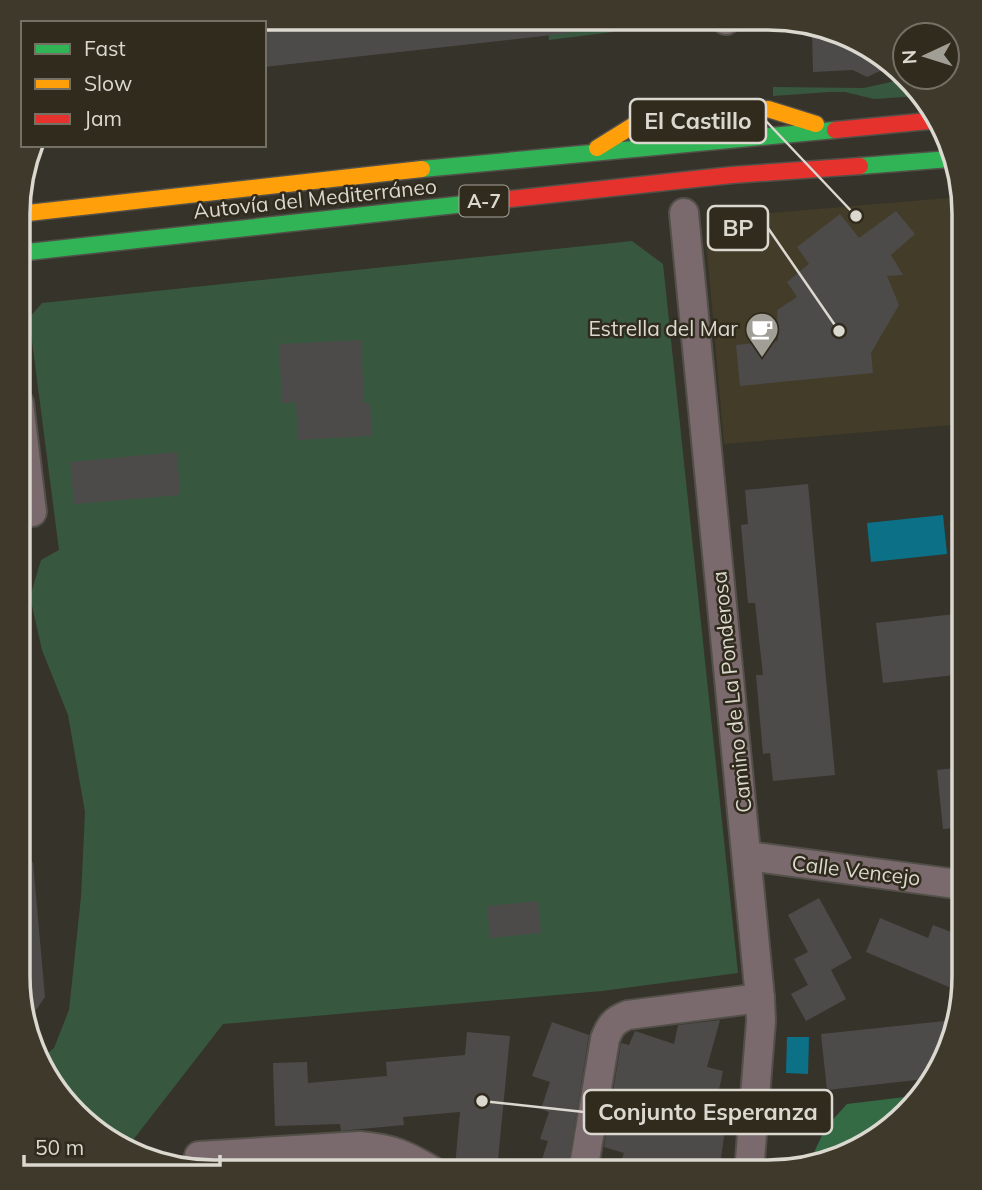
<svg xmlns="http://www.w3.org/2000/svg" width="982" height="1190" font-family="Mulish,sans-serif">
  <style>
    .built { fill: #423c28 }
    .green { fill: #37583f }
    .forest { fill: #346a44 }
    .water { fill: #0c7187 }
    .building { fill: #4d4b4a }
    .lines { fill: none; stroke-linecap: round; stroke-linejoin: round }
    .street-casing { stroke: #535049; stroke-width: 32 }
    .fast-casing { stroke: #535049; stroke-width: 19 }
    .slow-casing { stroke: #535049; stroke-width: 19 }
    .jam-casing { stroke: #535049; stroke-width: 19 }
    .street { stroke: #7a6a6d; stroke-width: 28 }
    .fast { stroke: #30b455; stroke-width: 16 }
    .slow { stroke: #ff9f0a; stroke-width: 16 }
    .jam { stroke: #e5322d; stroke-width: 16 }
    .labels { text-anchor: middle; stroke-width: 5; stroke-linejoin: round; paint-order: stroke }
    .shield { fill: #302b1d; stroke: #a8a49a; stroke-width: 2 }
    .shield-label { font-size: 19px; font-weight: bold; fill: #dbd8cf }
    .street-label { font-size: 21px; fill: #dbd8cf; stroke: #302b1d }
    .poi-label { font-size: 21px; fill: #dbd8cf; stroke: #302b1d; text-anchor: end }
    .rim { fill: none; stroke: #dbd8cf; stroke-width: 3.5 }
    .leader { fill: none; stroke: #dbd8cf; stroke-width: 2.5 }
    .callout-dot { fill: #dbd8cf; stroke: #302b1d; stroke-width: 2.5 }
    .callout { fill: #302b1d; stroke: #dbd8cf; stroke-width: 2.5 }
    .callout-label { font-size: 23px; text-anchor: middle; font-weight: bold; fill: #dbd8cf }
  </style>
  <rect width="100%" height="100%" fill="#36332b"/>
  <polygon class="built" points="960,197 964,214 964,424 724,444 706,239 725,217"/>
  <g class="green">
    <polygon points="547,19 611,19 613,32 549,40"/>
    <polygon points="904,79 920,96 874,99 845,92 829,92 773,96 773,87 864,88"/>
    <polygon points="632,241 663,264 738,973 602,991 223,1024 126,1149 116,1146 44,1074 40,1059 54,1048 69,1010 81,897 85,812 68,715 42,650 30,597 41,560 59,550 29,318 42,303"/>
  </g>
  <polygon class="forest" points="921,1095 866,1146 809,1163 826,1127 847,1104"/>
  <g class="water">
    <polygon points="943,515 947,554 871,562 867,523"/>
    <polygon points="787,1037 809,1037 808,1074 786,1073"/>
  </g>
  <g class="building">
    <polygon points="264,18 569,19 570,33 264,67"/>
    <polygon points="812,32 828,32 877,51 880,54 880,71 867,77 853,70 813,72"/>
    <polygon points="896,211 915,234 891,255 903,275 887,276 899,305 871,353 873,373 740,386 736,345 778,341 777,310 797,297 787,282 809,264 797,247 840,214 859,238"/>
    <polygon points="361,340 364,403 370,403 372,436 298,440 296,402 282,403 279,344"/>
    <polygon points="177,452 180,495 74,504 70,462"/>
    <polygon points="808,484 835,775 773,781 770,753 763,754 756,675 763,675 755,603 748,603 741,525 748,524 745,490"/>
    <polygon points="964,613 964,674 883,683 876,623"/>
    <polygon points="964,767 964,827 943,829 937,770"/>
    <polygon points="33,862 45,997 29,1020 18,976 18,863"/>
    <polygon points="819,898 852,958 831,970 846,999 806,1021 791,994 808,985 794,959 808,952 788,915"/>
    <polygon points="538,901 541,933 490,938 487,906"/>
    <polygon points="880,918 928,938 933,925 964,937 963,993 866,952"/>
    <polygon points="720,1020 707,1067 723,1071 717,1099 723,1100 718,1129 725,1130 719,1172 617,1172 624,1153 604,1147 621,1043 629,1045 635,1031 674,1044 678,1025"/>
    <polygon points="954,1020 934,1078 827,1090 821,1034"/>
    <polygon points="552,1022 589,1035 567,1172 538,1172 548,1141 540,1139 549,1112 541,1109 550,1082 532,1076"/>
    <polygon points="467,1032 510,1036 497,1170 455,1166 460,1112 403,1117 404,1125 361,1129 341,1131 340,1124 275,1126 273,1063 307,1062 308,1083 387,1076 386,1062 465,1055"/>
  </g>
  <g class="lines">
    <defs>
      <g id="street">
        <polyline points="725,19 726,20"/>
        <polyline points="684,213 760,998 761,1021 749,1172"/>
        <polyline points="19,514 32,512 19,403"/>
        <polyline points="748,856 964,885"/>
        <path d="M199 1156 360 1146C393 1149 406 1155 434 1172"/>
        <path d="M583 1172 605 1039C610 1026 614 1020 628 1015L760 998"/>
      </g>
      <g id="fast">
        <polyline points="860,166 950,159"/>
        <polyline points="422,169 835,130"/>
        <polyline points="19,253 501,200"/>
      </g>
      <g id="slow">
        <polyline points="597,148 642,120 768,109 816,124"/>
        <polyline points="19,214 422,169"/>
      </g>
      <g id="jam">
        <polyline points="835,130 939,120"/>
        <polyline points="501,200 732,175 860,166"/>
      </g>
    </defs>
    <use href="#street" class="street-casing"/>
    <use href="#fast" class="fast-casing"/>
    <use href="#slow" class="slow-casing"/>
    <use href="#jam" class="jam-casing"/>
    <use href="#street" class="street"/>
    <use href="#fast" class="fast"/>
    <use href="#slow" class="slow"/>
    <use href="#jam" class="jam"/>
  </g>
  <defs>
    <symbol id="cafe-pin" viewBox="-11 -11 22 30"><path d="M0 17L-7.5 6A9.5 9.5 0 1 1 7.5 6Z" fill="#a19e96" stroke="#302b1d"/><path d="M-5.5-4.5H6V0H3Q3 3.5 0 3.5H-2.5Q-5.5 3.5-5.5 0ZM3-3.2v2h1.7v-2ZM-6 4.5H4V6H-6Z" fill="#fff"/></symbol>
  </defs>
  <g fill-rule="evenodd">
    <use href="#cafe-pin" x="743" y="310" width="38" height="52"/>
  </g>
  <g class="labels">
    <rect class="shield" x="459.5" y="185.5" width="49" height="31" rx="5"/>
    <g class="shield-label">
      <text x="484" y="208">A-7</text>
    </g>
    <g class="street-label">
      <text transform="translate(315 199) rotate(-6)" y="7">Autovía del Mediterráneo</text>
      <text transform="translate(732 692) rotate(-96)" y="7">Camino de La Ponderosa</text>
      <text transform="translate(856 871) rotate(7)" y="7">Calle Vencejo</text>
    </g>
    <g class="poi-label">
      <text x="738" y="336">Estrella del Mar</text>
    </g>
  </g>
  <path d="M0 0H982V1190H0ZM214 30H768A184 184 0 0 1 952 214V976A184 184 0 0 1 768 1160H214A184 184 0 0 1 30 976V214A184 184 0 0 1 214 30Z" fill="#3e392b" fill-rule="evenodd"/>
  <path class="rim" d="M214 30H768A184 184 0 0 1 952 214V976A184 184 0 0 1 768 1160H214A184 184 0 0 1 30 976V214A184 184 0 0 1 214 30Z"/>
  <path class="leader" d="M856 216L766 121M839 331L768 228M482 1101L584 1112"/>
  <g class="callout-dot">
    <circle cx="856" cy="216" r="7"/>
    <circle cx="839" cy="331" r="7"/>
    <circle cx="482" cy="1101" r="7"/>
  </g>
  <g class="callout">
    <rect x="630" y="99" width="136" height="44" rx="7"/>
    <rect x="708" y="206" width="60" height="44" rx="7"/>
    <rect x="584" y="1090" width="248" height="44" rx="7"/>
  </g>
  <g class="callout-label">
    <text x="698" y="129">El Castillo</text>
    <text x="738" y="236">BP</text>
    <text x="708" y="1120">Conjunto Esperanza</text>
  </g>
  <rect x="21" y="21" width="245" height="126" fill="#302b1d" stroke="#747064" stroke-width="2"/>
  <rect x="35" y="44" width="35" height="10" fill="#30b455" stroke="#747064" stroke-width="2"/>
  <text x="84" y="56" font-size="21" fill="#dbd8cf">Fast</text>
  <rect x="35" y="79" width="35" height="10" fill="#ff9f0a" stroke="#747064" stroke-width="2"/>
  <text x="84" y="91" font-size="21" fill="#dbd8cf">Slow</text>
  <rect x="35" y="114" width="35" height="10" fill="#e5322d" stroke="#747064" stroke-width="2"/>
  <text x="84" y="126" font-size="21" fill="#dbd8cf">Jam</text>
  <g transform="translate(926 56) rotate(266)"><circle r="33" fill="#302b1d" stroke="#747064" stroke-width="2"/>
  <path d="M0-5L12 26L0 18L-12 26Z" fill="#a19e96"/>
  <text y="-10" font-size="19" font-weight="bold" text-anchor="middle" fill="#dbd8cf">N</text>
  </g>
  <path d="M24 1155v10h196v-10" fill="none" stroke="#dbd8cf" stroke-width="3.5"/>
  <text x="35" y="1155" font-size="21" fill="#dbd8cf" stroke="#302b1d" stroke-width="5" paint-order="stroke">50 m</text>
</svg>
